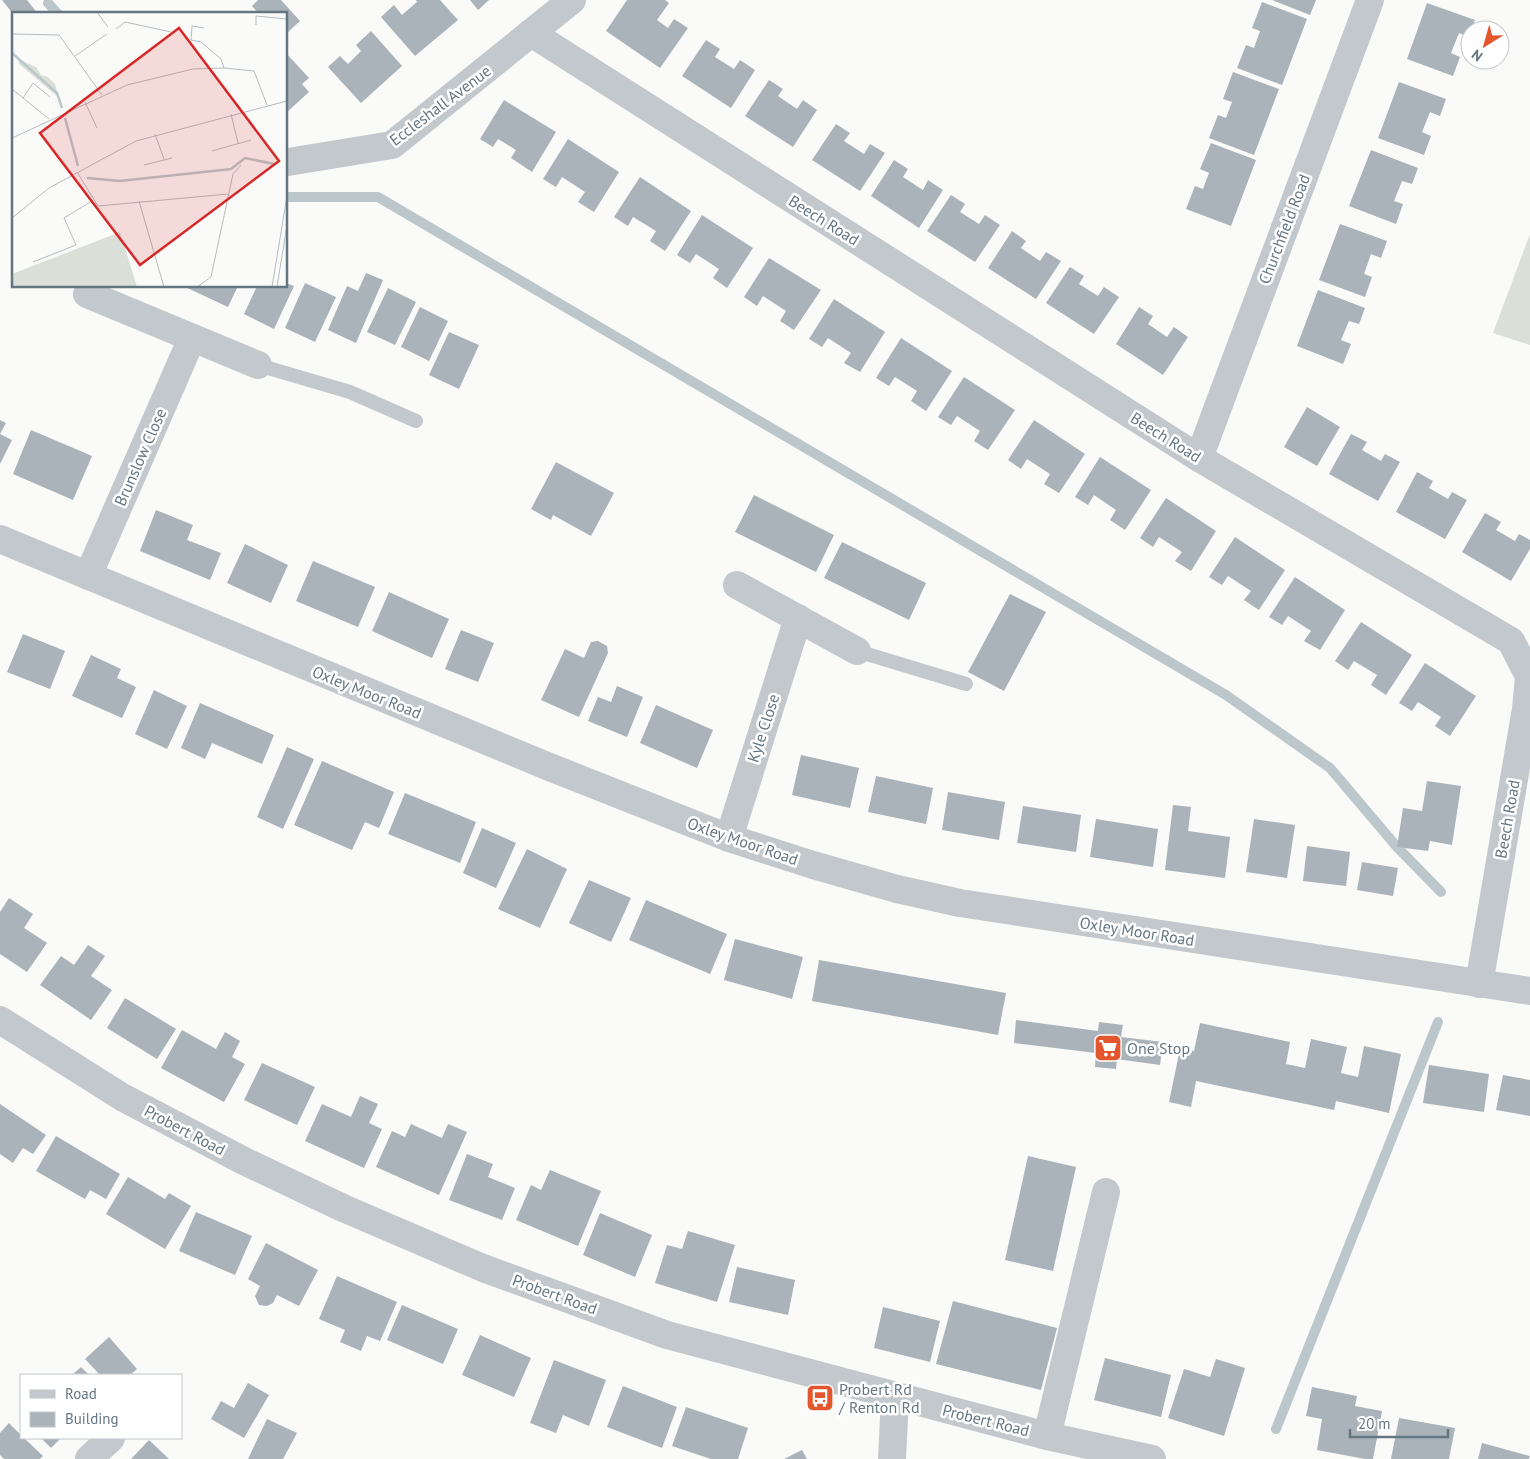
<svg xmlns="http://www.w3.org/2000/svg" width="1530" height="1459" font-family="'PT Sans',sans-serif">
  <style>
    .green { fill: #dadfd7 }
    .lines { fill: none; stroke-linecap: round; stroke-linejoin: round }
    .stream { stroke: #bbc7cb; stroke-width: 10 }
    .building { fill: #aab3b9 }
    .service { stroke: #c3c8cc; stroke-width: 14 }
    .minor { stroke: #c3c8cc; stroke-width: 28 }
    .tertiary { stroke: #c3c8cc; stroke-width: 28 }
    .labels { text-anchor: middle; stroke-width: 5; stroke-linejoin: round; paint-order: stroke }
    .street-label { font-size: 16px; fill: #657683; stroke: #fff }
    .poi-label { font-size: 16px; fill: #657683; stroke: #fff; text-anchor: start }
    .inset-river { fill: none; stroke: #bbc7cb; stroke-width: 2.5 }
    .inset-road { fill: none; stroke: #b5bdc2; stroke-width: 1 }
    .view { fill: #d62828; fill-opacity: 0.15; stroke: #d62828; stroke-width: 2.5 }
    .inset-edge { fill: none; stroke: #657683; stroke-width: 2.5 }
  </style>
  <rect width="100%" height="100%" fill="#fafaf8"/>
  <polygon class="green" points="1530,234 1530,345 1493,333"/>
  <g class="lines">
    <g class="stream">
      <polyline points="48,3 58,14"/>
      <polyline points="286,197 378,197 1226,695 1330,768 1397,847 1441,892"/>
      <polyline points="1276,1429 1438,1022"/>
    </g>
  </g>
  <g class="building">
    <polygon points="2,0 27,0 38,14 13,14"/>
    <polygon points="258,0 281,0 300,21 286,34 286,14 259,14 252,6"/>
    <polygon points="416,0 440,0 458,20 415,56 381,17 394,5 402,15 417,2"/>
    <polygon points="470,0 489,0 478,10"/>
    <polygon points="627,0 665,0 669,3 657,20 668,28 674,19 688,28 660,68 606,31"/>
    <polygon points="1272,0 1316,0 1310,15"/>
    <polygon points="1262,2 1307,19 1282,85 1237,68 1246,45 1254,48 1260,31 1252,28"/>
    <polygon points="1427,3 1475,20 1468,37 1459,33 1451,53 1460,57 1453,76 1407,59"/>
    <polygon points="371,31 402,66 361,103 328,67 340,56 348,64 361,51 356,45"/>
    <polygon points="706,40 720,49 715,57 734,69 740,60 755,70 731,108 682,76"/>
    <polygon points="286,53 309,78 302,84 309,92 286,113"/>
    <polygon points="1233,72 1279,89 1254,155 1209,138 1218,115 1226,118 1232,102 1223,99"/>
    <polygon points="769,80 783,89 778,96 797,109 803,100 817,110 793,147 745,116"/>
    <polygon points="1399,82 1446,99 1440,116 1430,112 1422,132 1431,136 1424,155 1378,138"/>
    <polygon points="504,100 556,132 532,172 511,158 516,150 498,139 493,147 480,139"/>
    <polygon points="836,124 850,133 844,141 864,154 870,144 885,153 860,191 812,160"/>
    <polygon points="568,139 619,172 594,212 578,202 585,192 562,177 556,187 543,179"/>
    <polygon points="1211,143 1256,160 1231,226 1186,209 1195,186 1203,189 1209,173 1200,169"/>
    <polygon points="1371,150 1418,168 1412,184 1402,181 1394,201 1403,204 1396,224 1349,206"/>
    <polygon points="894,160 908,169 903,177 923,190 928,180 943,190 919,228 871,196"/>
    <polygon points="640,177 691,211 665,251 650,241 656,231 633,217 628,226 614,217"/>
    <polygon points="951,195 965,204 960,212 979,224 985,215 1000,225 975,262 927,231"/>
    <polygon points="702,215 753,248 727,288 713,278 719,269 696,254 690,263 677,255"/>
    <polygon points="1340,224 1387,241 1381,258 1371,254 1364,274 1372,277 1365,297 1319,280"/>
    <polygon points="1012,231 1026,241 1021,248 1040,261 1046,252 1061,261 1036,299 988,268"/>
    <polygon points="769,258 821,290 794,330 780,321 786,311 763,296 757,306 744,297"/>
    <polygon points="1070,267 1084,276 1079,284 1098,296 1104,287 1119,297 1094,334 1046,303"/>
    <polygon points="366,273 383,280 356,343 328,330 347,286 358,291"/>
    <polygon points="286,283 294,286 274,329 244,314 257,286 286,286"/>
    <polygon points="305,283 336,297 315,342 285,328"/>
    <polygon points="183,286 238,286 228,307"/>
    <polygon points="388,288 416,302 395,345 367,332"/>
    <polygon points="1318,290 1365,308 1359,324 1349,321 1341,340 1351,344 1343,364 1297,346"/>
    <polygon points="834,299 885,332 860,372 844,363 851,353 828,338 822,347 809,339"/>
    <polygon points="420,307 448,321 429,361 401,347"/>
    <polygon points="1139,307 1153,316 1148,324 1167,337 1174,327 1188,337 1163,375 1116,344"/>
    <polygon points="449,332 479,345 459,389 429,375"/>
    <polygon points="901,338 952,371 926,411 911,401 917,391 895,377 889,386 876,378"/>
    <polygon points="964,377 1015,410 988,450 974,441 980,431 957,416 951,425 938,417"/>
    <polygon points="1307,407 1340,427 1317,466 1284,447"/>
    <polygon points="0,420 6,423 0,434 12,440 0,464"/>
    <polygon points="1034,420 1085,454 1059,493 1044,484 1050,474 1027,459 1021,469 1008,460"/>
    <polygon points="31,430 92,456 73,500 13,474"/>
    <polygon points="1351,434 1367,442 1362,450 1381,461 1385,454 1400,462 1378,501 1329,474"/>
    <polygon points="1100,457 1151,490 1125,530 1110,520 1116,510 1094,495 1088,505 1075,497"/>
    <polygon points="556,462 614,493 591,536 553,515 551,520 531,509"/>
    <polygon points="1417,472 1433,481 1429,488 1448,499 1452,492 1467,500 1445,539 1396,512"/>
    <polygon points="754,495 834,535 816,572 735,532"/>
    <polygon points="1166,498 1216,531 1191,571 1175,561 1182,552 1159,537 1153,547 1140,538"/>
    <polygon points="156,510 193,525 187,540 221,553 210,580 140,551"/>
    <polygon points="1485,513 1501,522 1496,530 1515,541 1519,534 1530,540 1530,549 1511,581 1462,552"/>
    <polygon points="1235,537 1285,570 1259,610 1244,600 1251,591 1228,576 1222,585 1209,577"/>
    <polygon points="842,542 926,583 909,620 824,578"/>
    <polygon points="245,544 288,565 271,603 227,583"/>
    <polygon points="313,561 375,587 358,627 296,601"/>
    <polygon points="1295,577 1345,610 1320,650 1304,641 1311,631 1288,616 1282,625 1269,617"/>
    <polygon points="389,592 449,619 432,658 372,631"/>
    <polygon points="1010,594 1046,612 1004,691 968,672"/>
    <polygon points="1361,622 1412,655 1386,695 1371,685 1377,675 1354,661 1348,670 1335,661"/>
    <polygon points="461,630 494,643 478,682 445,669"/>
    <polygon points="23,634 65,651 50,689 7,672"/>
    <polygon points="598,641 607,646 608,653 579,717 541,700 565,649 584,658 591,642"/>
    <polygon points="91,655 121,669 117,678 136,687 122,718 72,696"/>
    <polygon points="1425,663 1476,696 1450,736 1435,726 1441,717 1418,702 1412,711 1399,703"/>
    <polygon points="617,686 643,697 627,737 588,721 598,697 611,702"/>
    <polygon points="154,690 187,706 167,749 135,734"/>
    <polygon points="200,703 274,735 262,764 212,743 205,759 181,748"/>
    <polygon points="656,705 713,730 697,768 640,743"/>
    <polygon points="287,747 314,759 283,829 257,817"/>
    <polygon points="801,755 859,768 850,808 792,795"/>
    <polygon points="322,761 394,792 379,828 365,822 352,850 294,825"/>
    <polygon points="876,776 933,788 926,824 868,812"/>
    <polygon points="1427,781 1461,786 1452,845 1430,841 1428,851 1397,847 1403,808 1422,811"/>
    <polygon points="948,792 1005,802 999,840 942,830"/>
    <polygon points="405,793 476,822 460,863 388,834"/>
    <polygon points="1173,805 1191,807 1188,831 1230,837 1225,878 1165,870"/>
    <polygon points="1023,806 1081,815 1076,852 1017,843"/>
    <polygon points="1096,819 1158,829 1153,867 1090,857"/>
    <polygon points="1254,819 1295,825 1287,878 1246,872"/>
    <polygon points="482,828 516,843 496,888 463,873"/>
    <polygon points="1307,846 1350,852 1346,886 1303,881"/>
    <polygon points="527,849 567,869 540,928 498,909"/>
    <polygon points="1362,862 1398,868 1393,896 1357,890"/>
    <polygon points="589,880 631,898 611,942 569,923"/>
    <polygon points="9,898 33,914 24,928 47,943 27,972 0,954 0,912"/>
    <polygon points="646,900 727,934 710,974 629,940"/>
    <polygon points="735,939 803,957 792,999 724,980"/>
    <polygon points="88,945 105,956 91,976 112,990 91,1020 40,985 61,956 74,965"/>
    <polygon points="819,960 1006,993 998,1035 812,1001"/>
    <polygon points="125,998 176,1029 157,1059 107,1028"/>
    <polygon points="1016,1020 1098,1031 1099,1022 1123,1025 1121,1037 1163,1042 1160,1065 1117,1059 1116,1069 1095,1067 1096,1053 1014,1043"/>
    <polygon points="1200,1023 1290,1042 1286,1064 1305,1068 1311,1039 1347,1047 1341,1073 1358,1077 1364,1046 1401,1054 1389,1113 1336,1101 1334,1110 1196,1081 1191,1107 1169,1102 1180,1049 1194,1051"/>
    <polygon points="182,1030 216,1049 225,1032 240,1041 232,1057 245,1064 224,1102 161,1068"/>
    <polygon points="262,1063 315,1087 297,1125 244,1100"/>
    <polygon points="1429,1065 1489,1074 1484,1112 1423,1103"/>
    <polygon points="1503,1075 1530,1080 1530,1116 1496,1110"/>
    <polygon points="360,1096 378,1104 369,1123 382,1129 364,1168 305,1141 322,1104 351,1117"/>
    <polygon points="0,1104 46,1135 33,1154 23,1148 13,1163 0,1154"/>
    <polygon points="411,1124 442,1138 448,1124 467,1132 439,1195 376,1167 392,1131 405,1137"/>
    <polygon points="56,1136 120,1174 106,1199 90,1190 85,1199 36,1171"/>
    <polygon points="467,1154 493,1164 488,1177 515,1188 502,1220 449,1200"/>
    <polygon points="1028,1156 1076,1167 1053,1271 1005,1260"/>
    <polygon points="550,1170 601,1191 578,1246 516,1220 531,1185 541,1190"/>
    <polygon points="128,1177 165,1199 169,1193 191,1206 165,1249 106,1214"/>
    <polygon points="196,1212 252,1236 235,1275 179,1251"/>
    <polygon points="600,1213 652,1235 635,1277 583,1255"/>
    <polygon points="688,1231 735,1245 717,1302 655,1283 667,1245 682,1249"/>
    <polygon points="266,1243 318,1270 299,1306 277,1295 273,1303 267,1306 259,1305 255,1296 260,1286 248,1279"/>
    <polygon points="737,1267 795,1280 788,1315 729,1302"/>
    <polygon points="337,1276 397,1302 380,1341 367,1336 361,1351 340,1342 345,1330 319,1319"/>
    <polygon points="953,1301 1057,1328 1041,1390 936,1364"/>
    <polygon points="402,1305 458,1329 443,1364 387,1340"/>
    <polygon points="883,1307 940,1321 930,1362 874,1348"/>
    <polygon points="480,1335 531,1358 514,1397 462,1375"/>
    <polygon points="109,1337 137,1369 130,1375 100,1375 85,1359"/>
    <polygon points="1105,1358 1171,1375 1161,1417 1094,1400"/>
    <polygon points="1216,1359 1245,1368 1224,1436 1168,1418 1184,1369 1210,1377"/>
    <polygon points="554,1360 606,1380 589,1426 563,1415 556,1433 530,1423"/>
    <polygon points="81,1367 89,1375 72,1375"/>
    <polygon points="248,1383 269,1395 244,1438 211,1419 221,1401 234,1408"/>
    <polygon points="623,1386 677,1407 662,1448 607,1427"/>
    <polygon points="1312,1387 1357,1396 1355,1406 1382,1411 1373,1459 1365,1459 1317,1450 1322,1419 1306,1416"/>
    <polygon points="686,1407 748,1428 738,1459 711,1459 672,1446"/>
    <polygon points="1399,1418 1455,1428 1449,1459 1391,1459"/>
    <polygon points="267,1419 297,1433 283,1459 248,1459"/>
    <polygon points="9,1423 21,1435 21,1438 24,1438 43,1456 40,1459 4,1459 0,1455 0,1433"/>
    <polygon points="41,1438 61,1438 51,1448"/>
    <polygon points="149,1440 169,1459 131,1459"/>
    <polygon points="1482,1443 1530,1456 1529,1459 1478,1459"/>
    <polygon points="802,1450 807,1459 784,1459"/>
  </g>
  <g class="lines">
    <g class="service">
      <polyline points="258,365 350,392 416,421"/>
      <polyline points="857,651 966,684"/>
    </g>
    <g class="minor">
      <polyline points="531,33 1199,458 1511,641 1529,676 1526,709 1479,984"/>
      <polyline points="288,162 392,145 572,0"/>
      <polyline points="87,294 258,365"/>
      <polyline points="1199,458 1370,0"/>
      <polyline points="88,576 192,338"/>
      <polyline points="737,585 857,651"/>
      <polyline points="729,838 798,618"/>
      <polyline points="0,1020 122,1097 242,1160 343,1208 483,1268 667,1335 1047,1436 1152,1459"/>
      <polyline points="1047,1436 1106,1192"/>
      <polyline points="89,1459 111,1438"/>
      <polyline points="892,1459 895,1397"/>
    </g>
    <polyline class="tertiary" points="0,539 547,766 729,838 813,865 897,889 960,903 1530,991"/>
  </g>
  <defs>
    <symbol id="supermarket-square" viewBox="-11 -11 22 22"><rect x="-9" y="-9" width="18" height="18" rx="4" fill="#e4572e" stroke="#fff"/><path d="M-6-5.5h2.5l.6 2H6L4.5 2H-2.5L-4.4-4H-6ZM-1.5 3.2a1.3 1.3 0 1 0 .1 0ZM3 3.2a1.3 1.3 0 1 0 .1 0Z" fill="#fff"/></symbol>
    <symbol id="bus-square" viewBox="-11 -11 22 22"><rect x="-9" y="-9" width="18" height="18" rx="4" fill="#e4572e" stroke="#fff"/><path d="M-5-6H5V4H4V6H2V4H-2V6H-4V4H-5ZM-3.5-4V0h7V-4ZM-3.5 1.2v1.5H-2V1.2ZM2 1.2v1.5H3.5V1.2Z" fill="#fff"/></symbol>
  </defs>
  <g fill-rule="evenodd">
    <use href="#supermarket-square" x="1092" y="1032" width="32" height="32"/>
    <use href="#bus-square" x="804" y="1382" width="32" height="32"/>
  </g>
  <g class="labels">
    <g class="street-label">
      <text transform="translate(440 105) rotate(-37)" y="6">Eccleshall Avenue</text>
      <text transform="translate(824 220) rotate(32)" y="6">Beech Road</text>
      <text transform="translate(1284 229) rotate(-69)" y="6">Churchfield Road</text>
      <text transform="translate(1166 437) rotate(32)" y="6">Beech Road</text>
      <text transform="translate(140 457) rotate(-66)" y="6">Brunslow Close</text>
      <text transform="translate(367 692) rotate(22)" y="6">Oxley Moor Road</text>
      <text transform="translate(763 728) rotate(-72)" y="6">Kyle Close</text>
      <text transform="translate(1507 819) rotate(-80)" y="6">Beech Road</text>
      <text transform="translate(743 841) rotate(19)" y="6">Oxley Moor Road</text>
      <text transform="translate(1137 931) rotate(9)" y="6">Oxley Moor Road</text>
      <text transform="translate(185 1130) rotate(28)" y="6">Probert Road</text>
      <text transform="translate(555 1294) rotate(20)" y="6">Probert Road</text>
      <text transform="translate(986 1420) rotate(14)" y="6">Probert Road</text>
    </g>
    <g class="poi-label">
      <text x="1127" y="1054">One Stop</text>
      <text x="839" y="1395">Probert Rd<tspan x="839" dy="18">/ Renton Rd</tspan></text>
    </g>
  </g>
  <g transform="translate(12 12)">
    <rect width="275" height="275" fill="#fafaf8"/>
    <path d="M8 48 24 55 29 63 36 65 43 72 47 86 6 51ZM108 220 125 275H0V262Z" fill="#dadfd7"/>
    <path class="inset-river" d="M0 41 45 81 50 96M53 106 66 154M75 166 108 169 219 157 233 146 262 152"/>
    <path class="inset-road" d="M85 0 96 15M244 13V4L275 7M192 16 180 14 179 28 189 30 209 47 212 56M104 17 113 10 159 20M0 22 47 23 90 83M63 44 95 22M0 77 37 107M11 86 21 71 38 85M73 90 85 116M219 102 226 131M143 122 152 147M0 126 115 73 181 57 212 56 242 59 255 93M200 139 239 128M132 153 160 146M65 160 86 194 216 182M127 189 152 275M0 206 37 176 124 129 275 89M21 250 64 233 52 206 80 189M185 275 199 265 221 162 229 153M260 275 275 184M265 275 275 213"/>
    <path class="view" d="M167 16 267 149 128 253 28 121Z"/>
    <rect width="275" height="275" class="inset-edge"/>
  </g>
  <rect x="20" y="1374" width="162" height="65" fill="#ffffff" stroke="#c1c8cd"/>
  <rect x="30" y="1390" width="25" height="8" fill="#c3c8cc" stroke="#c1c8cd"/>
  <text x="65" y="1399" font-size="15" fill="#657683">Road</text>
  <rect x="30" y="1412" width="25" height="15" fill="#aab3b9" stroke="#c1c8cd"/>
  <text x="65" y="1424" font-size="15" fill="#657683">Building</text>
  <g transform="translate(1485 45) rotate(217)"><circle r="24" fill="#ffffff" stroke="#c1c8cd"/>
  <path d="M0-4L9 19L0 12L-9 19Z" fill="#e4572e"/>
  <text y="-8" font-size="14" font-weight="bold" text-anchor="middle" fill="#657683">N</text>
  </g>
  <path d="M1350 1429v8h98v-8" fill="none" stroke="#657683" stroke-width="2.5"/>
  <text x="1358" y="1429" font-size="15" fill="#657683" stroke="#ffffff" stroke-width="4" paint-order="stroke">20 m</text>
</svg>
